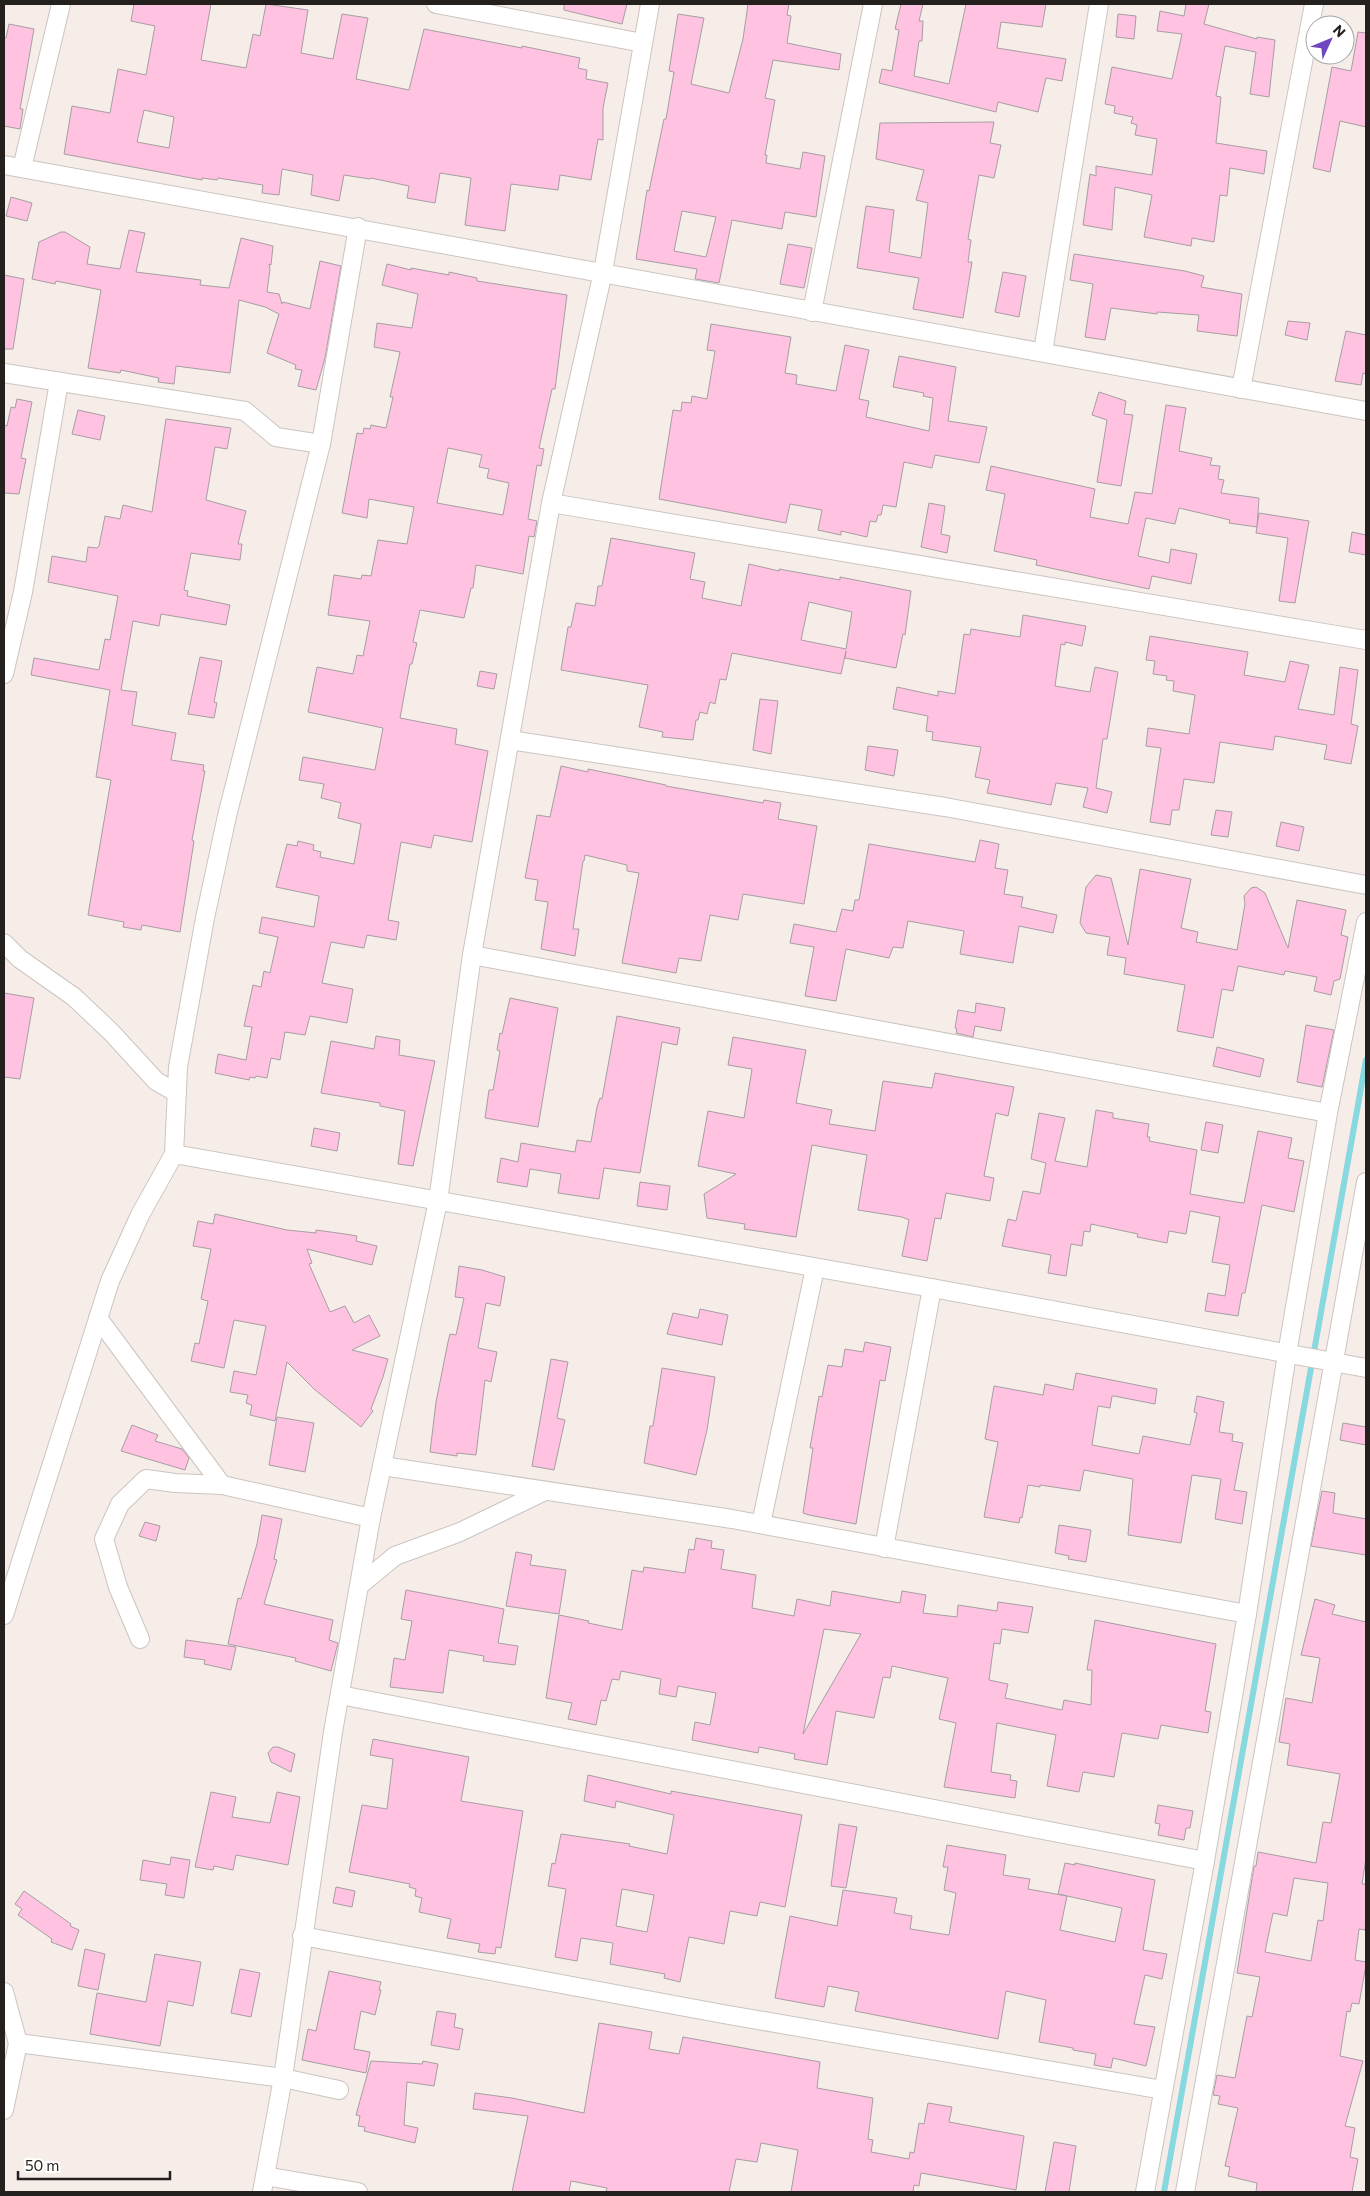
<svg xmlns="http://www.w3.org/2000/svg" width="1370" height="2196" font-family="Commissioner,sans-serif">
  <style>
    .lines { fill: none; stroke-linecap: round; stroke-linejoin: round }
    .stream { stroke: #87d8df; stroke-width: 6 }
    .building { fill: #ffc2e1; stroke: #a69ea2; fill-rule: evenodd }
    .minor-casing { stroke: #ccc4c0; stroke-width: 20 }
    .minor { stroke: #fff; stroke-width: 18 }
  </style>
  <rect width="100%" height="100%" fill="#f6ede9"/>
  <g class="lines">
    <polyline class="stream" points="1164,2192 1366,1060"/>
  </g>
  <g class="building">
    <path d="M134 4H211L201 60 246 68 253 34 260 36 266 4 308 10 301 53 333 59 342 14 368 18 356 79 409 90 424 29 522 48V46L580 58 578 68 587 70 586 79 608 83 603 108V140L598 139 591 180 560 175 558 190 511 184 505 231 465 225 471 178 440 173 435 203 407 198 409 186 371 178 370 179 344 175 339 201 311 195 313 175 282 169 279 195 262 193 263 185 218 178 217 180 202 178V180L64 154 72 106 110 113 118 69 146 75 155 26 131 21ZM144 110 174 117 169 148 137 142Z"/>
    <polygon points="564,4 627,4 622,24 564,10"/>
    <path d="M748 4H789L787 15 791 16 787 43 841 54 839 70 773 60 765 98 775 100 765 155H767L766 163 800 169 803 152 825 156 816 217 785 212 782 229 732 220 719 283 695 279 697 269 636 259 647 190 649 191 664 119H666L674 72 669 71 678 14 704 18 691 84 729 93 743 39ZM682 211 716 217 706 257 674 251Z"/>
    <polygon points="901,4 923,4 919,21 923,21 922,41 919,41 914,76 949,84 966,4 1046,4 1042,27 1001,22 997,48 1066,59 1062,81 1046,78 1038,112 998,102 996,112 879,83 882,69 892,71 899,30 895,29"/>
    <polygon points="1186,4 1209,4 1204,24 1257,39 1257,37 1275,40 1269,97 1250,94 1256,52 1225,46 1216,96 1221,97 1216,143 1267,151 1264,174 1230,168 1227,196 1220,195 1214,242 1192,238 1191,246 1144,237 1152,195 1115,187 1112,230 1083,225 1090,174 1096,176 1096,166 1152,175 1157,139 1135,135 1137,125 1131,123 1133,117 1114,113 1115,106 1105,104 1112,67 1172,79 1182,34 1157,31 1160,11 1184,16"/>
    <polygon points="1118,14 1136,16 1134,39 1116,37"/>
    <polygon points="9,24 34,29 20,109 23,109 20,129 4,126 4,37 6,38"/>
    <polygon points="1358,32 1366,33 1366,127 1340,121 1330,172 1313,168 1332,67 1351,71"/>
    <polygon points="994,122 990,143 1001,145 994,178 979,175 968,239 971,240 968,262 972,262 963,318 913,309 919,278 857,268 866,206 894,210 889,252 921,258 928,203 916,200 924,170 876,159 880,123"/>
    <polygon points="11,197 32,203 27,221 6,216"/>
    <polygon points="129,230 145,233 136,272 201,280 200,285 229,288 241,238 273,246 271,265 269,264 270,269 267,292 279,294 282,304 283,302 310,309 320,261 341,266 325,358 316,390 298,386 302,370 295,369 296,365 267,353 279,314 265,307 239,300 230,373 176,366 174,384 158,382 159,378 121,370 120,373 88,368 101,290 56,281 55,284 32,279 39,242 61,232 65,232 90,247 87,264 120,269"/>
    <polygon points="788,244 812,248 804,288 780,284"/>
    <polygon points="1074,254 1185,271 1204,276 1201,287 1242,294 1237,336 1197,331 1199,315 1157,312 1157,314 1111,308 1105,340 1085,337 1093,284 1070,280"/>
    <path d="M387 264 411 270V268L449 275V272L477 278V281L567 295 555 389H552L539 448 544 449 541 466 537 465 528 519 537 521 534 537 529 536 523 574 476 565 473 588H471L464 618 420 610 413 642 417 643 412 664H410L400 718 457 729 455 744 488 751 472 842 434 835 431 848 401 842 388 920 399 922 396 940 367 935 364 948 331 942 322 983 353 989 347 1023 310 1016 305 1035 285 1032 280 1060 271 1058 267 1078 256 1076 255 1078 250 1077 249 1080 215 1073 218 1054 246 1060 252 1027 244 1026 253 985 261 987 264 971 270 973 278 937 259 933 262 917 314 927 319 896 276 887 287 844 297 846 298 841 314 845 313 850 321 852 320 857 354 864 361 824 338 818 341 803 321 798 324 784 299 780 303 757 375 770 383 728 308 712 317 667 353 674 357 655 363 656 370 621 328 615 334 575 361 579 362 575 371 576 378 540 407 544 414 507 369 499 367 518 342 513 357 433 363 434 364 428 370 429 371 425 386 428 393 397H390L400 352 374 347 377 323 412 328 418 294 382 285ZM448 448 482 455 479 467 489 469 487 478 509 483 503 515 437 503Z"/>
    <polygon points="1003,272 1026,276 1019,317 995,312"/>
    <polygon points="4,275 24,279 13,349 4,349"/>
    <polygon points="1288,321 1310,323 1307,340 1285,335"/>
    <polygon points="711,324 791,337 785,373 797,375 796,384 836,391 845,345 869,350 859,399 869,401 866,417 929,431 933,398 923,396 924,393 893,387 899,356 956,367 948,421 987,427 979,463 935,455 932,468 904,462 896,507 883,505 881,515 878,515 876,522 870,521 867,537 841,531 841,535 818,530 822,510 790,504 786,523 659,499 673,410 681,411 682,402 691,403 692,396 707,399 715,351 707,350"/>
    <polygon points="1346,331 1366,335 1366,374 1363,373 1361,385 1335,381"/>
    <polygon points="1099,392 1126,401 1124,414 1133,415 1121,486 1097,482 1107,420 1092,415"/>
    <polygon points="17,399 32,402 21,458 26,459 19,494 4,493 4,425 7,426 11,407 15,408"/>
    <polygon points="1166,405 1186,408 1179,451 1212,458 1210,465 1220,466 1218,479 1224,480 1221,493 1259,498 1257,527 1229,523 1230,520 1179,508 1175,524 1146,518 1138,556 1169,563 1171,549 1197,554 1191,584 1152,576 1149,589 1036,565 1037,560 994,551 1005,494 986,490 991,466 1095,489 1090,517 1128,524 1135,492 1152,494"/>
    <polygon points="78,410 105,416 100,440 72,434"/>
    <polygon points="166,419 231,428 227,449 215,447 206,500 246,511 238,544 242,544 240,560 191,553 184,590 188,591 187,596 230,605 226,625 161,614 159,626 133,621 121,690 137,692 132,725 176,733 171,760 204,765 203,771 205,771 192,840 194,841 180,932 142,925 141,930 123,927 124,922 88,915 111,780 96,777 110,690 31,675 34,658 99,670 105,639 110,640 118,596 48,582 52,556 86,562 88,547 97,548 99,546 105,516 120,519 123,505 152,512"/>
    <polygon points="929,503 945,506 941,534 950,536 947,553 921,547"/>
    <polygon points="1259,513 1309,521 1295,603 1279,601 1288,538 1256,533"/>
    <polygon points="1352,532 1366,535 1366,555 1349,552"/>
    <path d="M611 538 695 553 690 579 705 582 702 598 741 606 749 564 779 571V569L840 580V577L911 591 905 635 903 634 896 668 845 658 846 651 841 674 732 653 726 680 720 679 715 704 710 702 707 714 700 712 698 720H696L693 740 662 737 663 732 639 727 648 685 561 670 568 627H571L576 603 595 606 598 586H602ZM809 602 852 612 846 649 801 640Z"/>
    <polygon points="1023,615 1086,626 1082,646 1065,642 1065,645 1061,644 1055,686 1090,692 1095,667 1118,672 1107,739 1103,739 1096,788 1112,792 1107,813 1083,807 1088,788 1056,783 1051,805 987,793 990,780 975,777 981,747 932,740 933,732 926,731 928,716 893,709 897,687 938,696 938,691 955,694 964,634 970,635 971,629 1020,637"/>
    <polygon points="1150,636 1248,652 1244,675 1285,682 1290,661 1309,665 1298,709 1334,715 1340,667 1358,670 1351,724 1358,726 1351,764 1324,759 1327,745 1275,736 1273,750 1220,742 1214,783 1184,779 1179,810 1172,810 1170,825 1150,822 1161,748 1146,746 1148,728 1189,734 1195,695 1173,691 1174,681 1166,680 1167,676 1153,674 1155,661 1146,660"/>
    <polygon points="200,657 222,661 214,702 217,703 214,718 188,714"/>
    <polygon points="480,671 497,674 494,689 477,686"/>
    <polygon points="760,699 778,701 771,754 753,750"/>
    <polygon points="868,746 898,750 894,776 865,770"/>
    <polygon points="561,766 588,772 588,769 666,785 666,786 763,803 764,800 781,803 778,819 817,826 804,904 743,894 738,920 710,915 701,961 679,958 676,973 622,963 639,873 627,871 627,865 585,855 584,861 583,861 573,929 579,929 575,956 541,949 548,902 535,900 538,880 525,878 537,815 550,817"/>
    <polygon points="1216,810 1232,812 1228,837 1211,835"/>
    <polygon points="1281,822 1304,827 1299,851 1276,846"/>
    <polygon points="980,840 999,844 995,868 1008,870 1004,894 1023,897 1021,907 1057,915 1053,933 1019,926 1013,963 960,954 964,931 908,921 903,948 893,947 889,958 846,949 836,1001 805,996 814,947 790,943 794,924 836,932 842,909 853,911 855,900 859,900 869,844 975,862"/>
    <polygon points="1140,869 1191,879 1181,928 1198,932 1196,942 1237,950 1245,904 1244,896 1251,888 1256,887 1265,893 1288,948 1297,900 1346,910 1341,935 1348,937 1340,979 1334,981 1331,995 1314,991 1317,977 1285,971 1284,975 1238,966 1233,991 1222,989 1213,1038 1177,1031 1185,985 1124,974 1126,958 1107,955 1110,937 1086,933 1080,923 1086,887 1096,875 1111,878 1128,945"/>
    <polygon points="4,993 34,998 20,1079 4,1077"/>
    <polygon points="510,998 558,1008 538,1127 485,1118 489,1090 493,1090 500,1051 497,1050 500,1033 502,1034"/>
    <polygon points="976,1003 1005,1008 1001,1031 975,1026 973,1037 956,1033 957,1029 955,1028 958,1010 975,1013"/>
    <polygon points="617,1016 680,1028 677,1045 662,1042 640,1173 604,1168 599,1199 558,1193 561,1174 530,1169 527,1187 497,1182 501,1158 518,1162 521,1143 575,1152 577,1140 591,1142 597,1107 600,1098 602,1099"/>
    <polygon points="1306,1025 1334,1030 1322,1087 1297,1082"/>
    <polygon points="376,1036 400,1040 399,1055 435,1061 413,1166 398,1164 405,1111 380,1106 380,1103 321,1093 331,1041 374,1049"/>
    <polygon points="733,1037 806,1050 796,1103 832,1110 829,1124 875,1131 883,1081 932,1088 935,1073 1014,1087 1008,1116 996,1113 984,1176 994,1178 990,1201 946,1193 941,1219 935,1218 927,1261 902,1256 909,1220 902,1217 858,1210 867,1155 812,1145 796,1237 744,1229 745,1224 707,1218 704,1194 736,1174 698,1166 708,1111 744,1118 752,1069 728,1065"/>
    <polygon points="1217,1047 1264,1059 1260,1077 1213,1066"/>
    <polygon points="1096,1110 1113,1113 1113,1118 1149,1124 1147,1137 1150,1137 1149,1141 1197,1150 1190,1194 1236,1202 1244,1203 1258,1131 1292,1138 1288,1158 1304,1161 1294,1212 1262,1205 1245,1293 1242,1293 1238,1316 1205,1311 1208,1293 1225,1296 1230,1265 1212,1262 1220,1217 1190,1211 1186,1234 1169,1231 1167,1243 1137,1237 1138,1234 1091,1224 1090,1232 1084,1231 1082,1246 1071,1244 1066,1276 1048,1273 1051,1255 1002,1246 1008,1219 1016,1221 1023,1191 1040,1194 1046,1163 1031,1159 1039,1113 1065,1118 1055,1161 1087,1167"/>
    <polygon points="1206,1122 1223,1125 1218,1153 1201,1150"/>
    <polygon points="314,1128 340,1133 337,1151 311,1146"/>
    <polygon points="640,1182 670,1186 667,1210 637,1206"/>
    <polygon points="215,1214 287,1230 316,1233 316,1230 345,1234 357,1236 356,1241 377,1246 372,1265 307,1249 312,1263 309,1264 330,1312 345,1306 354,1323 369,1315 380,1336 352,1350 388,1359 383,1377 371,1409 373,1411 361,1427 314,1389 287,1362 275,1421 250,1415 252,1405 246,1403 248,1395 230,1392 234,1371 256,1375 266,1326 234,1320 224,1368 191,1361 195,1343 199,1344 208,1301 201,1299 211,1249 193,1246 198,1221 213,1224"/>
    <polygon points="459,1266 482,1270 505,1277 500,1306 486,1303 478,1348 497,1352 491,1382 485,1380 476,1455 457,1453 457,1456 430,1452 436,1402 448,1342 450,1334 456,1335 464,1298 455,1297"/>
    <polygon points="700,1309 728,1315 722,1345 667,1334 673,1313 698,1318"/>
    <polygon points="865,1342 891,1347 885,1381 880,1380 856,1524 809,1515 803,1513 813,1448 810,1448 819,1396 822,1397 828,1365 842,1367 845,1349 863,1352"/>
    <polygon points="551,1359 568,1362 557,1418 565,1420 554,1470 532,1466"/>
    <polygon points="662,1368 715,1377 707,1430 696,1475 644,1463 650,1426 653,1426"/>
    <polygon points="1076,1373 1157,1389 1155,1404 1114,1396 1112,1396 1110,1408 1098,1406 1092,1445 1139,1454 1143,1436 1190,1445 1197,1413 1194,1412 1197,1396 1224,1402 1219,1432 1233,1434 1232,1441 1243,1443 1234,1490 1247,1492 1242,1524 1215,1519 1221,1479 1192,1475 1181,1543 1128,1535 1133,1479 1084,1470 1080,1491 1040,1485 1040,1487 1028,1485 1022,1518 1020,1517 1019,1523 984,1517 998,1442 985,1439 994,1386 1043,1395 1045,1384 1073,1390"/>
    <polygon points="277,1417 314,1423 305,1472 269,1465"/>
    <polygon points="1343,1423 1366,1427 1366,1445 1340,1440"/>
    <polygon points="132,1425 158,1435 155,1441 182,1449 189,1458 185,1470 121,1451"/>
    <polygon points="1322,1491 1335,1493 1333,1513 1366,1519 1366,1555 1311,1546"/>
    <polygon points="262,1515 282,1519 274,1559 277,1560 264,1604 333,1620 329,1640 338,1643 331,1671 295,1661 296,1658 228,1644 238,1598 241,1599 257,1544"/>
    <polygon points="145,1522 160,1526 156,1541 139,1536"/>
    <polygon points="1059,1525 1091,1530 1086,1562 1068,1559 1069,1556 1055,1553"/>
    <path d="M696 1538 712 1541 711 1548 724 1550 721 1569 756 1575 752 1608 794 1616 797 1599 830 1606 832 1591 900 1603 902 1591 926 1595 923 1613 957 1617 958 1605 997 1611 998 1602 1033 1607 1028 1633 1002 1629 1000 1644 994 1643 989 1680 1008 1684 1005 1698 1062 1710 1064 1700 1091 1705 1092 1670H1087L1095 1620 1216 1644 1205 1711 1211 1712 1208 1733 1161 1725 1158 1739 1122 1733 1114 1777 1083 1772 1079 1792 1047 1786 1056 1735 997 1723 991 1772 1011 1775 1010 1780 1017 1781 1015 1798 944 1787 956 1723 939 1719 948 1678 892 1666 890 1678 883 1677 874 1718 836 1711 827 1765 794 1759 795 1754 759 1747 758 1753 692 1740 695 1722 710 1725 716 1693 678 1686 676 1697 659 1694 661 1679 621 1671 619 1680 612 1679 606 1701 601 1700 596 1725 568 1719 572 1703 546 1698 559 1615 589 1621 588 1623 622 1630 632 1570 643 1572 644 1567 685 1573 689 1549 694 1550ZM824 1629 861 1634 803 1734Z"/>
    <polygon points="516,1552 532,1555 530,1565 566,1570 559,1614 506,1606"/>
    <polygon points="406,1590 504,1609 498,1643 518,1646 515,1665 483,1661 484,1656 449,1650 443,1693 390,1687 394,1658 405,1660 412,1621 401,1619"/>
    <path d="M1315 1599 1335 1605 1332 1614 1366 1622V1858L1362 1884H1366V1921L1365 1930 1359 1929 1355 1960 1366 1962V1965L1359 2004 1352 2003 1350 2012 1347 2011 1340 2056 1363 2061 1345 2126 1355 2128 1350 2157 1358 2159 1352 2192H1256L1257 2183 1228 2176 1230 2167 1225 2166 1238 2108 1218 2104 1220 2096 1213 2095 1217 2075 1235 2078 1247 2016 1252 2017 1260 1977 1237 1973 1254 1866H1256L1258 1852 1316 1863 1323 1822 1331 1823 1340 1774 1287 1765 1290 1744 1279 1742 1286 1698 1312 1703 1320 1658 1301 1655ZM1294 1878 1328 1883 1323 1921 1318 1920 1311 1961 1265 1952 1273 1913 1287 1916Z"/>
    <polygon points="186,1640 236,1647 231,1670 204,1664 205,1660 184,1657"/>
    <polygon points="373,1739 469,1757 461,1801 523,1811 501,1948 496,1947 495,1954 478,1952 480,1944 447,1938 451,1919 419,1912 422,1898 415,1896 416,1889 409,1887 410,1884 349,1872 362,1805 387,1809 393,1759 370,1755"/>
    <polygon points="273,1747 278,1747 295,1754 291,1772 271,1762 268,1753"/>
    <path d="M588 1775 671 1794V1791L802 1815 785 1907 760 1902 757 1916 730 1911 724 1944 689 1937 680 1982 664 1978 665 1974 610 1964 613 1943 581 1938 577 1961 555 1957 566 1889 548 1886 552 1863 555 1864 561 1834 630 1844 629 1846 667 1854 674 1815 616 1801 615 1808 584 1801ZM622 1889 654 1895 647 1932 616 1926Z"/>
    <polygon points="211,1792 236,1797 232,1817 270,1823 277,1792 300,1797 288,1865 236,1855 233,1870 214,1866 213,1870 195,1867"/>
    <polygon points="1158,1805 1193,1811 1190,1828 1186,1828 1184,1840 1158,1835 1160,1824 1155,1823"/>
    <polygon points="839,1824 857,1827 846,1888 831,1886"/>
    <polygon points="947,1845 1006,1855 1003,1875 1030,1879 1028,1889 1067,1896 1060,1930 1115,1942 1122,1908 1058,1894 1065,1863 1075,1865 1075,1863 1155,1880 1143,1950 1167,1954 1162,1979 1145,1975 1134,2024 1155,2027 1146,2066 1113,2058 1111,2068 1094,2065 1096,2054 1073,2050 1073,2048 1039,2042 1046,2000 1006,1991 998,2039 855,2011 859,1992 828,1986 824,2007 775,1998 790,1916 837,1926 843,1890 897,1898 894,1913 912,1916 910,1929 949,1935 956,1893 944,1890 948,1867 943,1867"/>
    <polygon points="171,1857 190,1860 184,1898 165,1895 167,1884 140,1880 143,1860 170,1865"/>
    <polygon points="336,1887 355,1891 352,1907 333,1903"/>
    <polygon points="24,1891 71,1924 70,1926 79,1930 72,1950 51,1942 52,1939 18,1915 22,1909 15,1904"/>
    <polygon points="85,1949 105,1954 98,1990 78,1986"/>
    <polygon points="155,1954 201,1962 193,2006 168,2001 160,2046 90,2034 97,1993 146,2002"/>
    <polygon points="240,1969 260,1973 251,2017 231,2013"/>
    <polygon points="329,1971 381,1982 379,1990 381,1990 375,2015 361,2011 354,2049 370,2052 366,2073 302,2060 308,2029 316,2031"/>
    <polygon points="437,2011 456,2014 454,2027 463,2029 459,2050 431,2045"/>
    <polygon points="599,2023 652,2032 649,2049 679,2054 683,2037 820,2062 817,2088 873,2098 868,2139 873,2140 871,2152 909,2159 910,2152 914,2153 919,2123 924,2124 928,2103 952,2107 949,2122 1024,2136 1016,2190 921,2173 919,2186 914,2185 913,2192 791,2192 798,2150 761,2143 757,2162 736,2159 729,2192 606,2192 607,2188 571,2181 569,2192 512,2192 528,2116 473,2109 475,2093 512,2098 584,2113"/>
    <polygon points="371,2061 422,2064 423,2061 438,2064 434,2086 407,2082 404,2125 418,2128 415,2143 364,2131 365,2127 358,2126 360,2116 356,2115"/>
    <polygon points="1054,2142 1076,2146 1069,2192 1045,2192"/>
  </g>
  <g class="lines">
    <defs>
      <g id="minor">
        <polyline points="436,4 643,43"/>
        <polyline points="4,165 1366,411"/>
        <polyline points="22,168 61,4"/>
        <polyline points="812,312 873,4"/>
        <polyline points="1043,352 1099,4"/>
        <polyline points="4,373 245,411 276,437 321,444"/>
        <polyline points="1241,389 1314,4"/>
        <polyline points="551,503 1366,640"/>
        <polyline points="4,674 23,592 59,382"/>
        <polyline points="510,740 945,807 1366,885"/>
        <polyline points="4,943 20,959 74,997 111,1032 156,1081 177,1093"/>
        <polyline points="472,955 1328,1113"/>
        <polyline points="174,1154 932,1288 1366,1368"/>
        <polyline points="98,1318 222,1485 371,1518"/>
        <polyline points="383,1466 732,1519 1247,1614"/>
        <polyline points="761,1524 815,1268"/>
        <polyline points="884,1548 932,1288"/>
        <polyline points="360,1585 395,1556 460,1532 545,1491"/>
        <polyline points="4,1615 110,1281 140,1215 174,1154 178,1067 205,918 227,816 321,444 358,227"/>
        <polyline points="140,1639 118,1587 104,1539 120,1504 146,1479 175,1483 222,1485"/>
        <polyline points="340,1695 1205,1861"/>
        <polyline points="302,1936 723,2014 1163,2090"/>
        <polyline points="4,1992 18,2043 4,2110"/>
        <polyline points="18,2043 283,2078 339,2090"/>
        <polyline points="265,2176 358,2192"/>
        <polyline points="262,2192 283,2078 333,1732 371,1518 438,1201 472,955 551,503 603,272 650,4"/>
        <polyline points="1145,2192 1205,1861 1247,1614 1287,1354 1328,1113 1366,922"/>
        <polyline points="1185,2192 1366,1182"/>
      </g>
    </defs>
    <use href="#minor" class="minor-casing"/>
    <use href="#minor" class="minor"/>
  </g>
  <rect width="1370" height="2196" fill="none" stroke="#23201e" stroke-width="10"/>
  <g transform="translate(1330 40) rotate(46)"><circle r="24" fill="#ffffff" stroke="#a7a6a5"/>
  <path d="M0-4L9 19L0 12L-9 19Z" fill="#7147bf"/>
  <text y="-8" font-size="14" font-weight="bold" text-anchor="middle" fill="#23201e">N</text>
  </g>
  <path d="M18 2171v8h152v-8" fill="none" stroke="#23201e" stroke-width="2.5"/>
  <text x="25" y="2171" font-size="15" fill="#23201e" stroke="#ffffff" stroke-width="4" paint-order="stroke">50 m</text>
</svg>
